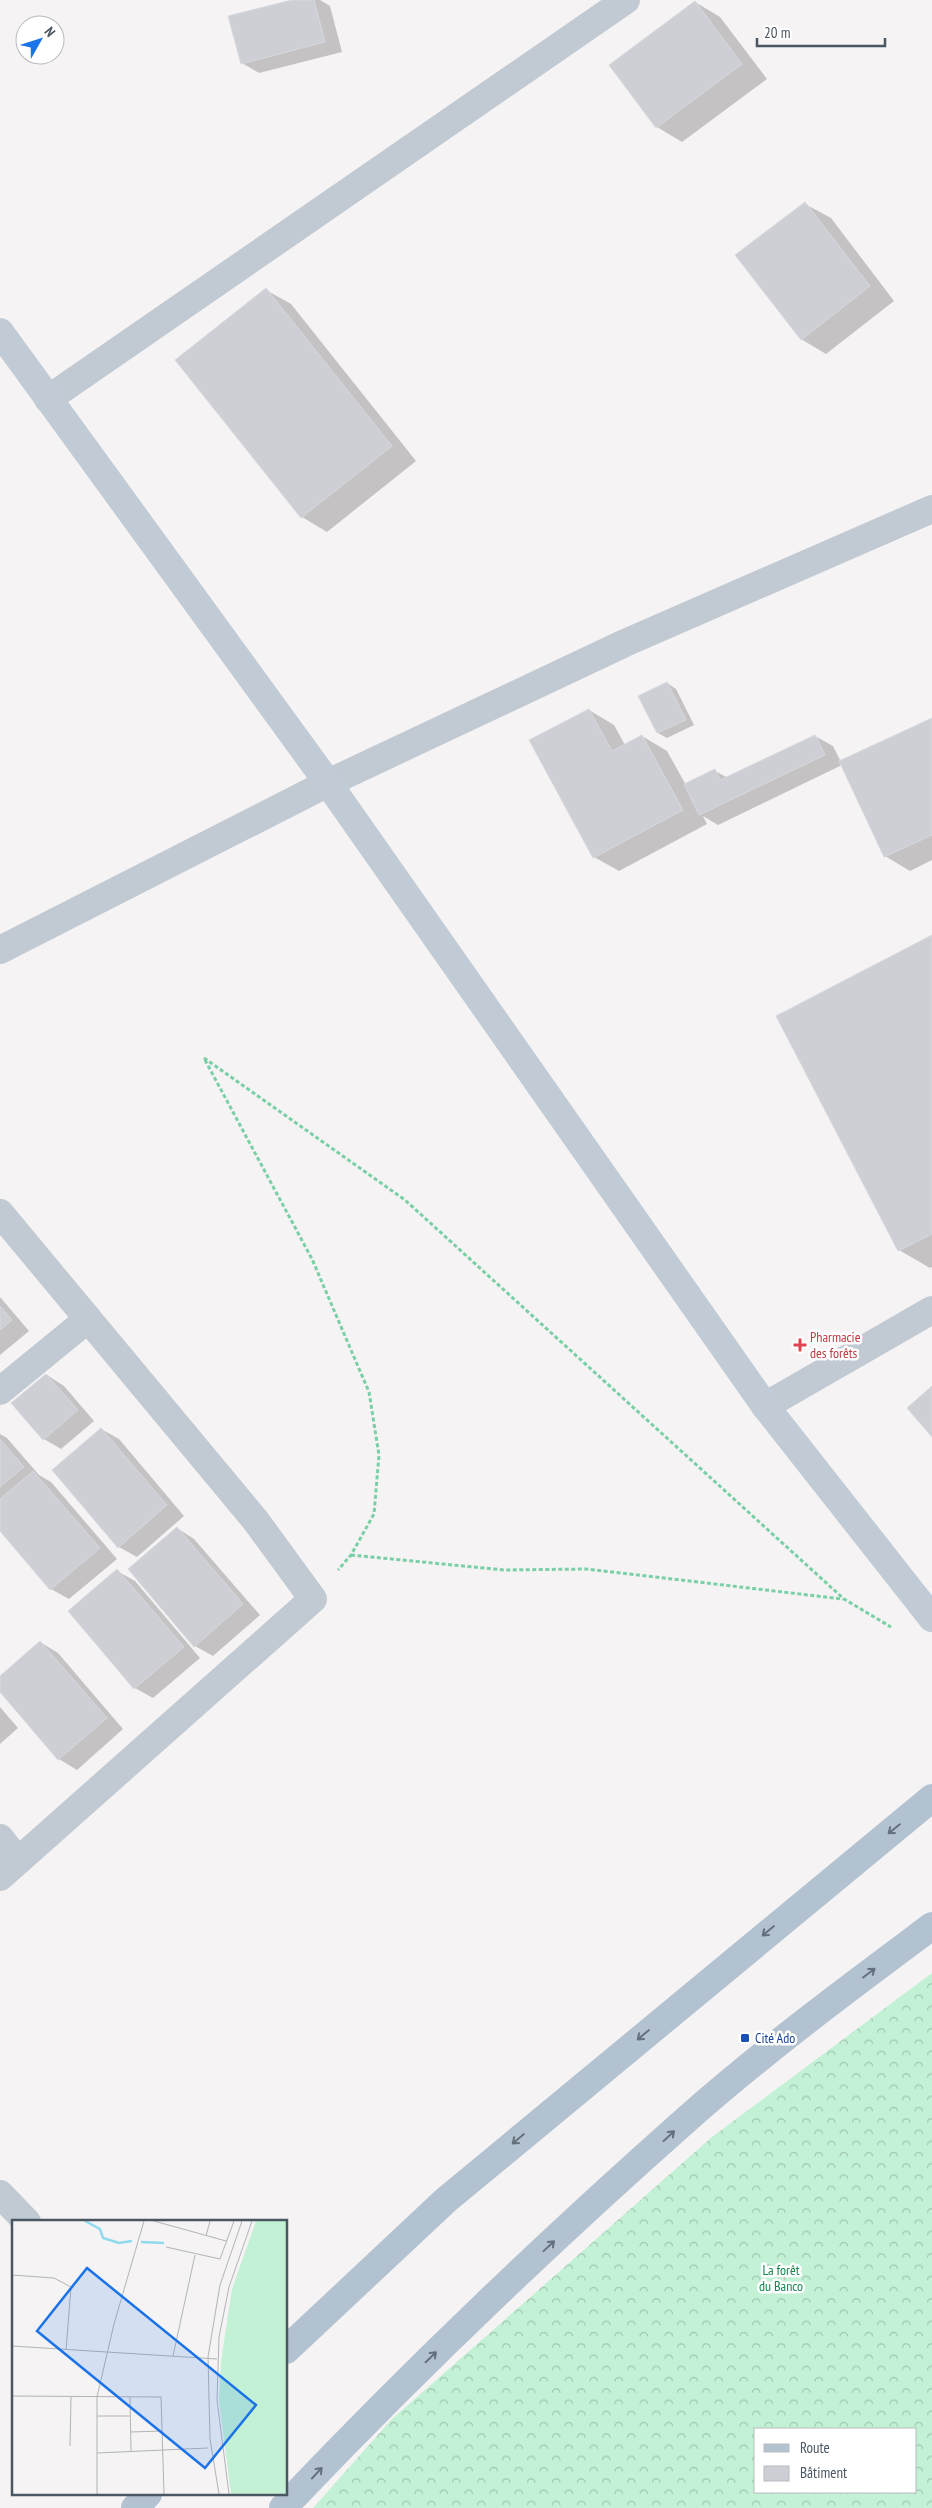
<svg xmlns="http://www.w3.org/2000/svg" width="932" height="2508" font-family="'PT Sans Narrow',sans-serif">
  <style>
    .forest { fill: url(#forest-crowns); fill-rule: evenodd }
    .shadow { fill: #0003 }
    .building { fill: #cdcfd5; stroke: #d7d9de }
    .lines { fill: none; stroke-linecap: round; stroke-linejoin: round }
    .path { stroke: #7ad0a6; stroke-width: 3; stroke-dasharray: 4 2.5; stroke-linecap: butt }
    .street { stroke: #c1cad2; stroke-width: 28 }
    .secondary { stroke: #c1cbd6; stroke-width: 28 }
    .primary { stroke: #b3c2d1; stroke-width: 28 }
    .oneway { stroke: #64717d }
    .health-dot { fill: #e0444e; stroke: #fff; stroke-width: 2 }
    .transit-dot { fill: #1a4fb4; stroke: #fff; stroke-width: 2 }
    .labels { text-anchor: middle; stroke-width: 5; stroke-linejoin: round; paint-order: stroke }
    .health-label { font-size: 14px; fill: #be3a42; stroke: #fff; text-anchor: start }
    .transit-label { font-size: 14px; fill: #164399; stroke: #fff; text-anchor: start }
    .park-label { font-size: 14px; fill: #17864f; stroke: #fff }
    .inset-river { fill: none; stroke: #90daee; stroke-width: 2.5 }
    .inset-road { fill: none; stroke: #b1b4b9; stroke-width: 1 }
    .view { fill: #1a73e8; fill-opacity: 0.15; stroke: #1a73e8; stroke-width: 2.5 }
    .inset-edge { fill: none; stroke: #4a5661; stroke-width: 2.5 }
  </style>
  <defs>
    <pattern id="forest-crowns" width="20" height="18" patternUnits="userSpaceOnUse" patternTransform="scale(1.25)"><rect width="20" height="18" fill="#c3f1d5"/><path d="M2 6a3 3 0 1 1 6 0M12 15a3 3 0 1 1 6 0" fill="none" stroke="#a0c6b0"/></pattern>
  </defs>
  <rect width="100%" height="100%" fill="#f5f3f3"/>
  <path class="forest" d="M932 1973V2508H313L392 2419 712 2137ZM756 2429H916V2492H756Z"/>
  <g class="shadow">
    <polygon points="297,0 320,0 330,6 342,52 259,73 242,63"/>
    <polygon points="695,2 720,17 767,79 682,142 657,127"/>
    <polygon points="805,204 831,218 894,301 826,354 801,339"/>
    <polygon points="266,290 291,304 416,461 327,532 302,517"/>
    <polygon points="667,683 676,689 694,725 667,738 658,733 640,697"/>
    <polygon points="589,710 614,725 625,745 642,736 667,751 686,785 715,771 728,778 815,736 833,746 841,762 932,719 932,860 910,871 885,856 842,765 718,825 703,816 707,824 619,871 594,857"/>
    <polygon points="932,937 932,1267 930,1268 899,1250 778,1016"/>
    <polygon points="0,1297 29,1331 0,1355"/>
    <polygon points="47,1375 64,1386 94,1421 61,1449 44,1439"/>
    <polygon points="101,1429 119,1439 184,1516 137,1557 119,1547"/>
    <polygon points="0,1434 7,1438 39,1475 51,1482 117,1559 69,1599 51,1589 0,1529"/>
    <polygon points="177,1528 194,1539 260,1615 213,1656 195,1646"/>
    <polygon points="117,1571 135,1581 200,1658 153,1698 135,1688"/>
    <polygon points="40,1642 58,1653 123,1729 77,1770 59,1759 0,1690 0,1677"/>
    <polygon points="0,1707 18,1728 0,1744"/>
  </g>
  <g class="building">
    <polygon points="292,0 314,0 325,42 241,64 228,16"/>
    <polygon points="695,1 742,64 656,128 609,65"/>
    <polygon points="805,202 870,286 801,340 735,255"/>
    <polygon points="266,288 392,446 301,518 175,360"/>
    <polygon points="667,682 686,720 657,733 638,696"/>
    <polygon points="589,709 612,751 642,735 683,810 593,858 529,740"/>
    <polygon points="932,718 932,835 884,857 839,761"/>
    <polygon points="815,735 825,755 699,815 684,784 715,769 720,780"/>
    <polygon points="932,935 932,1234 898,1251 776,1016"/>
    <polygon points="0,1306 12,1320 0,1330"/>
    <polygon points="46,1374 78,1410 43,1440 11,1403"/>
    <polygon points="932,1386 932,1437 907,1408"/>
    <polygon points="101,1428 167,1505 118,1548 52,1470"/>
    <polygon points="0,1439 24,1467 0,1487"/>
    <polygon points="33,1471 100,1548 50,1590 0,1531 0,1499"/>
    <polygon points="177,1527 243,1604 194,1647 128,1569"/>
    <polygon points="117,1569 184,1647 134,1689 68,1611"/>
    <polygon points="40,1641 107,1718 58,1760 0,1692 0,1676"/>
  </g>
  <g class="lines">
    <g class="path">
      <polyline points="204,1058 405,1200 844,1599 891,1627"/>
      <polyline points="205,1060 312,1259 369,1392 379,1455 374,1514 351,1555 338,1570"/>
      <polyline points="351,1555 504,1570 586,1569 843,1599"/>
    </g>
    <g class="street">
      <polyline points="48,399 626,0"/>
      <polyline points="0,950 328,783 625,643 932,509"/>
      <polyline points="0,1213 256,1521 313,1599 0,1877"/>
      <polyline points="0,1391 88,1319"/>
      <polyline points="765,1406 932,1310"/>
      <polyline points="0,1838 18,1861"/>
      <polyline points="0,2194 27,2222"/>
    </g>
    <polyline class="secondary" points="0,332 328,783 765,1406 932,1618"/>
    <g class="primary">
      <polyline points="286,2350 446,2200 932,1798"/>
      <polyline points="135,2508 148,2494"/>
      <path d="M283 2508C412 2372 547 2243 687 2119 765 2050 849 1988 932 1926"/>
    </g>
  </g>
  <defs><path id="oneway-shaft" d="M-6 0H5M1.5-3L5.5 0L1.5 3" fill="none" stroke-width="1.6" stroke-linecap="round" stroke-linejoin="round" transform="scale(1.25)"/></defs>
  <g class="oneway">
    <use href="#oneway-shaft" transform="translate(894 1829) rotate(141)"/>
    <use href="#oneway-shaft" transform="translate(768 1931) rotate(140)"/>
    <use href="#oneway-shaft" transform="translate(869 1973) rotate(-37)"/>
    <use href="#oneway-shaft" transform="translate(643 2035) rotate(140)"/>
    <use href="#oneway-shaft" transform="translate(669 2136) rotate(-43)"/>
    <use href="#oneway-shaft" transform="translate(518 2139) rotate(140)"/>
    <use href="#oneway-shaft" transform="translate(549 2246) rotate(-43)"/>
    <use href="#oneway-shaft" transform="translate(431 2357) rotate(-44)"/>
    <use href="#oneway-shaft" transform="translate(317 2473) rotate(-47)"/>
  </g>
  <path class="health-dot" d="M797.5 1337.5h5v5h5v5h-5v5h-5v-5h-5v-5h5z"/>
  <rect class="transit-dot" x="740" y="2033" width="10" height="10" rx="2.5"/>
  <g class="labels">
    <g class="health-label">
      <text x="810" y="1342">Pharmacie<tspan x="810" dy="16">des forêts</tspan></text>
    </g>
    <g class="transit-label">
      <text x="755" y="2043">Cité Ado</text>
    </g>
    <g class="park-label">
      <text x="781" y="2275">La forêt<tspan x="781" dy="16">du Banco</tspan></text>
    </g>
  </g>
  <g transform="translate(12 2220)">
    <rect width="275" height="275" fill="#f5f3f3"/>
    <path d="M244 1H275V274H219L207 180 209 141 220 69Z" fill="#c3f1d5"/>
    <path class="inset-river" d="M73 1 88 9 91 18 107 23 120 21M129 22 152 23"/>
    <path class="inset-road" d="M142 1 214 21M194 16 198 1M154 27 208 39 222 1M0 55 42 58 59 67 54 130M0 126 205 139M161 136 183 35M0 176 149 177 152 274M118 177 119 232M85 196H118M118 212 151 211M58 226 59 177M85 233 196 228M85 274V177L102 104 132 1M207 274 198 219 196 137 208 65 230 1M217 274 205 180 207 117 217 67 240 1"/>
    <path class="view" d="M75 48 244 185 193 248 25 111Z"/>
    <rect width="275" height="275" class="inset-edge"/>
  </g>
  <rect x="754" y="2428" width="162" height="65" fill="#ffffff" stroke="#b7bbc0"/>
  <rect x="764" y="2444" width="25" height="8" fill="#b3c2d1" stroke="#b7bbc0"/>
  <text x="800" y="2453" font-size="15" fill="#4a5661">Route</text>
  <rect x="764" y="2466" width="25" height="15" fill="#cdcfd5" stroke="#b7bbc0"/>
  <text x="800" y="2478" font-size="15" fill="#4a5661">Bâtiment</text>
  <g transform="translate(40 40) rotate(51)"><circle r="24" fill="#ffffff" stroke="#b7bbc0"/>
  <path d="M0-4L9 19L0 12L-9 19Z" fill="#1a73e8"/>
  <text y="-8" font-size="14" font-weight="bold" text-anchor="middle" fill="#4a5661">N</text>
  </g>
  <path d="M757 38v8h128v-8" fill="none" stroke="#4a5661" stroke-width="2.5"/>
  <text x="764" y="38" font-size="15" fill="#4a5661" stroke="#ffffff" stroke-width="4" paint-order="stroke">20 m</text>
</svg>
